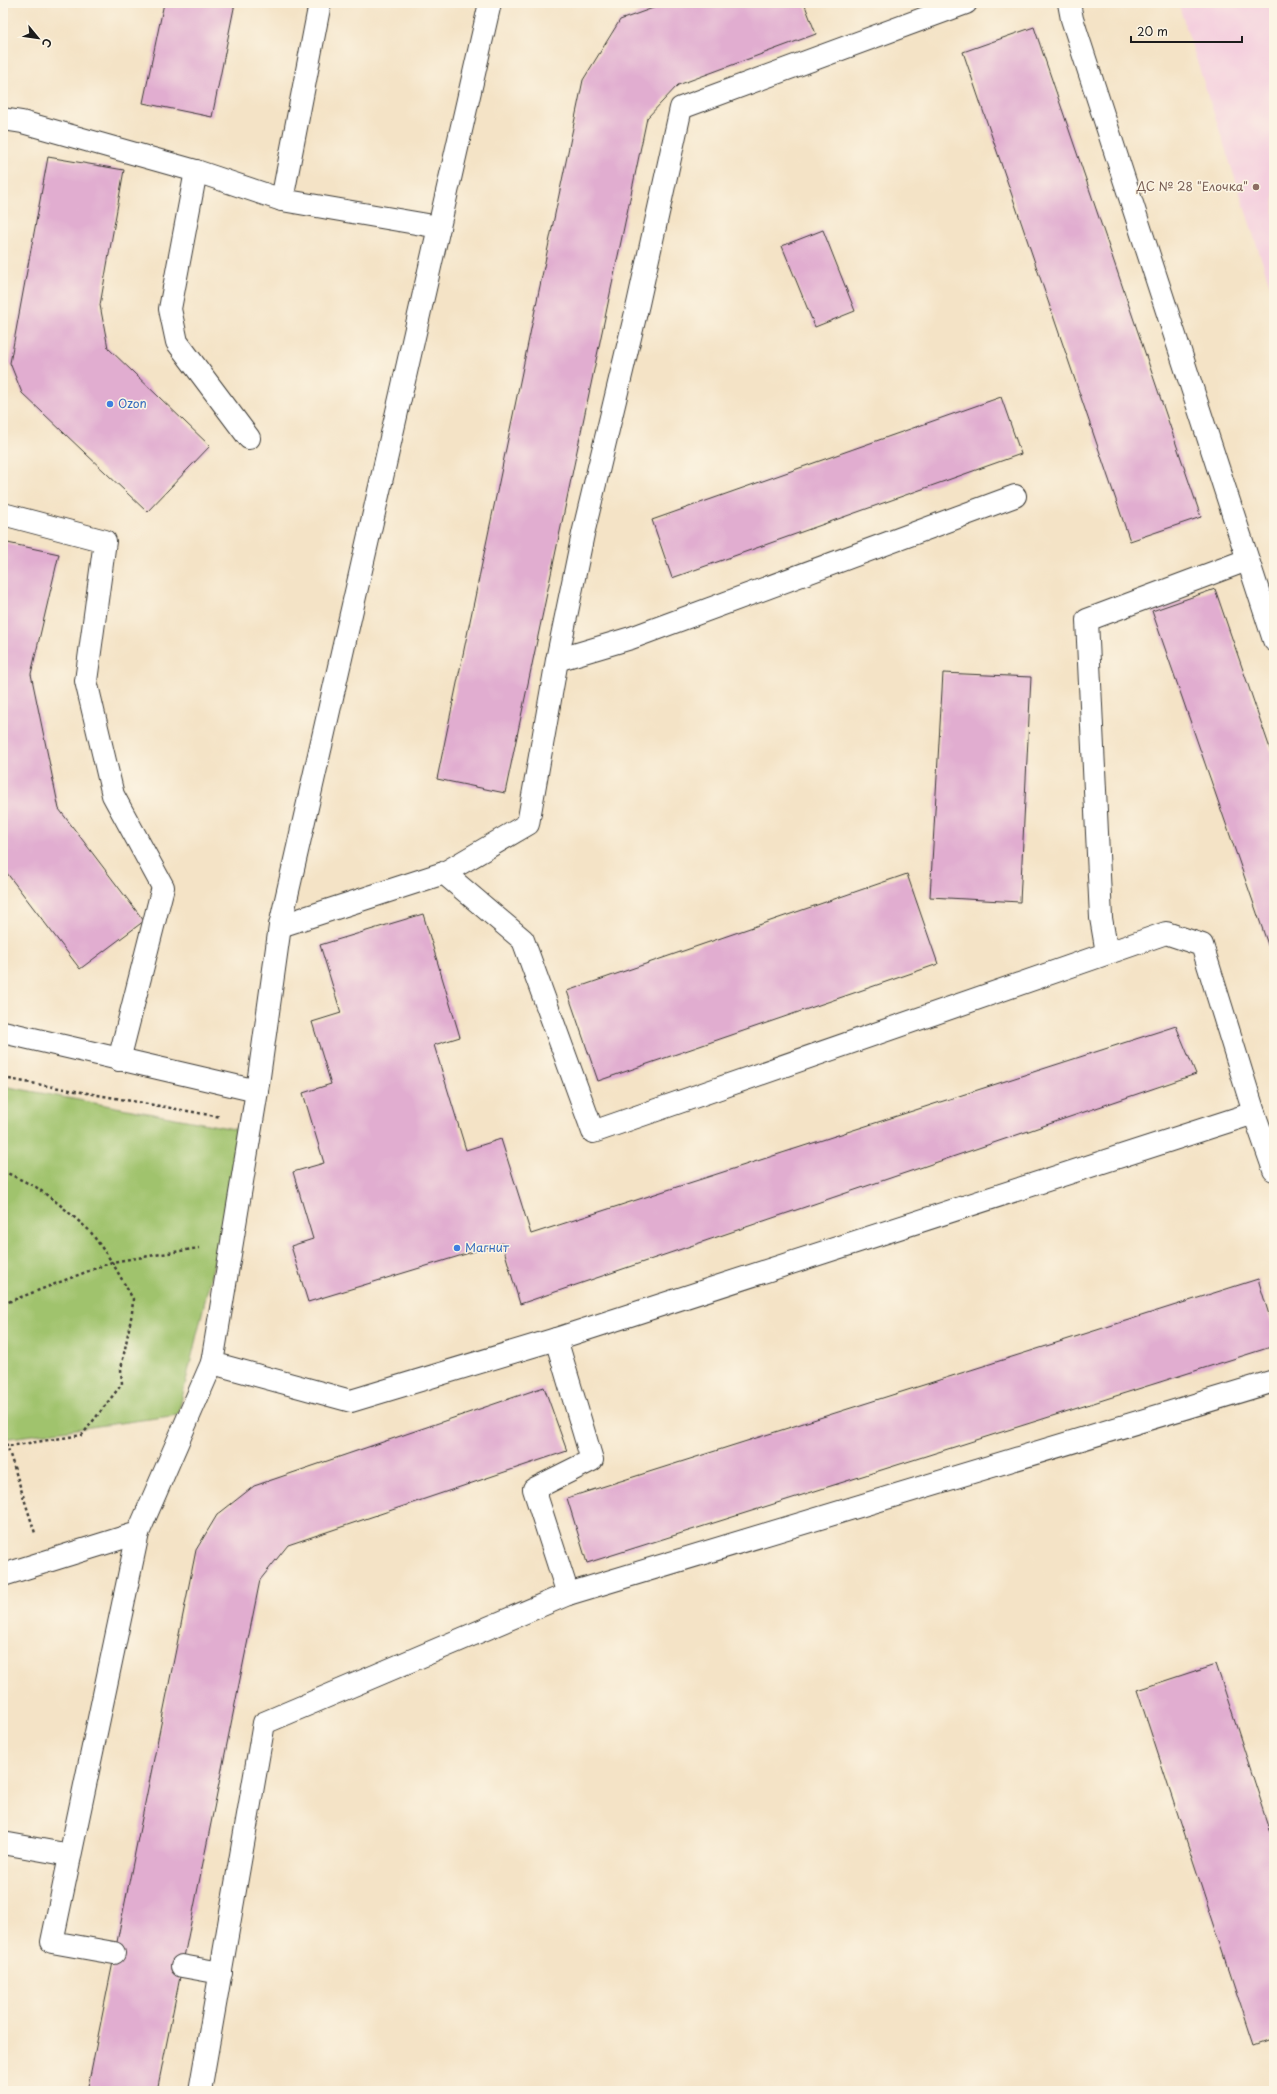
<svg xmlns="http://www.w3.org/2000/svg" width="1277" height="2094" font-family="'Playpen Sans',sans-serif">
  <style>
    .built { fill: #f4cfde }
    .green { fill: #a0c36d; stroke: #5e7044 }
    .building { fill: #e1add0 }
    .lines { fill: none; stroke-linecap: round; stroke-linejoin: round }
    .lane-casing { stroke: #3c3a36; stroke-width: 24 }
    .street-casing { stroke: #3c3a36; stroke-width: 24 }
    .path { stroke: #3c3a36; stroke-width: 2.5; stroke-dasharray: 3 3; stroke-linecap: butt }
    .lane { stroke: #fff; stroke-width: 22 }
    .street { stroke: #fff; stroke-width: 22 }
    .education-dot { fill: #8d6e63; stroke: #fcf5e5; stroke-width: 1.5 }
    .shop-dot { fill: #3f7fe0; stroke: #fcf5e5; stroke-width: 1.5 }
    .labels { text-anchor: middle; stroke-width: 3; stroke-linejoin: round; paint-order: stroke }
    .education-label { font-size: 12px; fill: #785e54; stroke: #fcf5e5; text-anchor: end }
    .shop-label { font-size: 12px; fill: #366cbe; stroke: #fcf5e5; text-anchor: start }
  </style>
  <rect width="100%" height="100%" fill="#fcf5e5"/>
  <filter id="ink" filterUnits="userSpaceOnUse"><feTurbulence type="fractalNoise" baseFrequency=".025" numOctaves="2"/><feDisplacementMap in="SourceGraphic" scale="8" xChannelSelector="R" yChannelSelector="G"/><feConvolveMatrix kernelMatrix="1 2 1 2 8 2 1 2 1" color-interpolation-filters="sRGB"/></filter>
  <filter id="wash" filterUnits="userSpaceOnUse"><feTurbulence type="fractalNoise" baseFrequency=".012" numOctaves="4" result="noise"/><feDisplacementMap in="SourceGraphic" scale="16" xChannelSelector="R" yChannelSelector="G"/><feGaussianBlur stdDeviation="0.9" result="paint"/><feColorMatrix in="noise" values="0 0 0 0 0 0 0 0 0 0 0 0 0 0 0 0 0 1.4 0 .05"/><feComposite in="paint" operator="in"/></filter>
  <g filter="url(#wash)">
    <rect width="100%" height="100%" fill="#f4e3c6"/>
    <polygon class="built" points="1178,3 1274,3 1274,298 1202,77"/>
    <polygon class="green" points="3,1086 245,1131 178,1415 3,1439"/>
    <g id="blocks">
      <g class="building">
        <polygon points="164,3 235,3 212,117 143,103"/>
        <polygon points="667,3 804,3 816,34 678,85 647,118 505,793 437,779 583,80 620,20"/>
        <polygon points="1034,27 1201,517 1130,541 963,52"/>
        <polygon points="48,157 124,170 100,305 108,348 210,446 147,512 22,393 10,363"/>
        <polygon points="823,230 855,311 815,327 782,246"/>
        <polygon points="1001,397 1021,454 672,578 652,520"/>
        <polygon points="3,542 59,554 31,674 59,809 144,921 80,969 3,868"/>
        <polygon points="1215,589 1274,760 1274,962 1152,611"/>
        <polygon points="943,673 1031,677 1020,902 930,897"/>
        <polygon points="907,874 938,964 598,1081 567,991"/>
        <polygon points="423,914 460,1037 434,1045 466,1150 501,1139 531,1234 1176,1026 1196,1074 520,1304 502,1243 308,1302 291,1246 313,1239 293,1172 324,1163 303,1093 331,1084 312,1022 341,1013 320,945"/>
        <polygon points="1258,1279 1274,1331 1274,1346 587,1563 567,1498"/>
        <polygon points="544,1387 567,1451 288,1545 260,1580 157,2091 87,2091 196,1550 217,1515 254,1486"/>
        <polygon points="1216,1664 1274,1841 1274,2039 1254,2046 1137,1690"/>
      </g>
    </g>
  </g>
  <g filter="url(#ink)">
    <use href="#blocks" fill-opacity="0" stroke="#3c3a36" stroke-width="1"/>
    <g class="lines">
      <defs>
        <g id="lane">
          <polyline points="966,3 681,108 638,304 583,534 557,660 528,824 444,873 280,926 257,1091 212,1363 351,1401 556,1339 1254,1113 1274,1170"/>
          <polyline points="1069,3 1072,19 1274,640"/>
          <polyline points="3,119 22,122 196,171 282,200 320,3"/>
          <polyline points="196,171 170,309 177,342 249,438"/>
          <polyline points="282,200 439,227"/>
          <polyline points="3,514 105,541 86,681 113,795 163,887 119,1060"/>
          <polyline points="557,660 631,638 1015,496"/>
          <polyline points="444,873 523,940 593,1132 1166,933 1202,945 1254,1113"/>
          <polyline points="280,926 490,3"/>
          <polyline points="1107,953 1101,918 1087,620 1247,560"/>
          <polyline points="556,1339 592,1460 534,1489 568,1594"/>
          <polyline points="3,1575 138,1533 212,1363"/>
          <polyline points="3,1843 70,1855"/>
          <polyline points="114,1953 52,1942 138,1533"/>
          <polyline points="182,1966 221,1973"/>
          <polyline points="200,2091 264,1723 568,1594 1274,1381"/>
        </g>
        <polyline id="street" points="3,1032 257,1091"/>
      </defs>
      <use href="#lane" class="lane-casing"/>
      <use href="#street" class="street-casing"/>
      <g class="path">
        <polyline points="3,1078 221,1117"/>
        <polyline points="3,1171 36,1187 59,1204 90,1231 112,1262 133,1299 132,1313 121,1369 122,1384 82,1435 3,1447"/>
        <polyline points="3,1304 112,1262 199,1248"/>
        <polyline points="3,1420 5,1439 35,1533"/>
      </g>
      <use href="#lane" class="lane"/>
      <use href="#street" class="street"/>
    </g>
  </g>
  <circle class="education-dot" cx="1256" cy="187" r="4"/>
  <g class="shop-dot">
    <circle cx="110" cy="404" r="4"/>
    <circle cx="457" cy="1248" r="4"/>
  </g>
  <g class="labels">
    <g class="education-label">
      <text x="1248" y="191">ДС № 28 "Елочка"</text>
    </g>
    <g class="shop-label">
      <text x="118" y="408">Ozon</text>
      <text x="465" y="1252">Магнит</text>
    </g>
  </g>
  <rect width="1277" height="2094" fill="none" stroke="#fcf5e5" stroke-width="16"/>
  <g transform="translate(38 38) rotate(119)" stroke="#fcf5e5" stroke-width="3" paint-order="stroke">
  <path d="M0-3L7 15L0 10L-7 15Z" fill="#1c1c1c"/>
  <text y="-6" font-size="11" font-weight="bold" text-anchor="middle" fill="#1c1c1c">С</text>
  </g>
  <path d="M1131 36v6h111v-6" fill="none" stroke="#1c1c1c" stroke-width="2"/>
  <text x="1137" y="36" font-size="12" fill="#1c1c1c" stroke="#fcf5e5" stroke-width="3" paint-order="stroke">20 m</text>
</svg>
